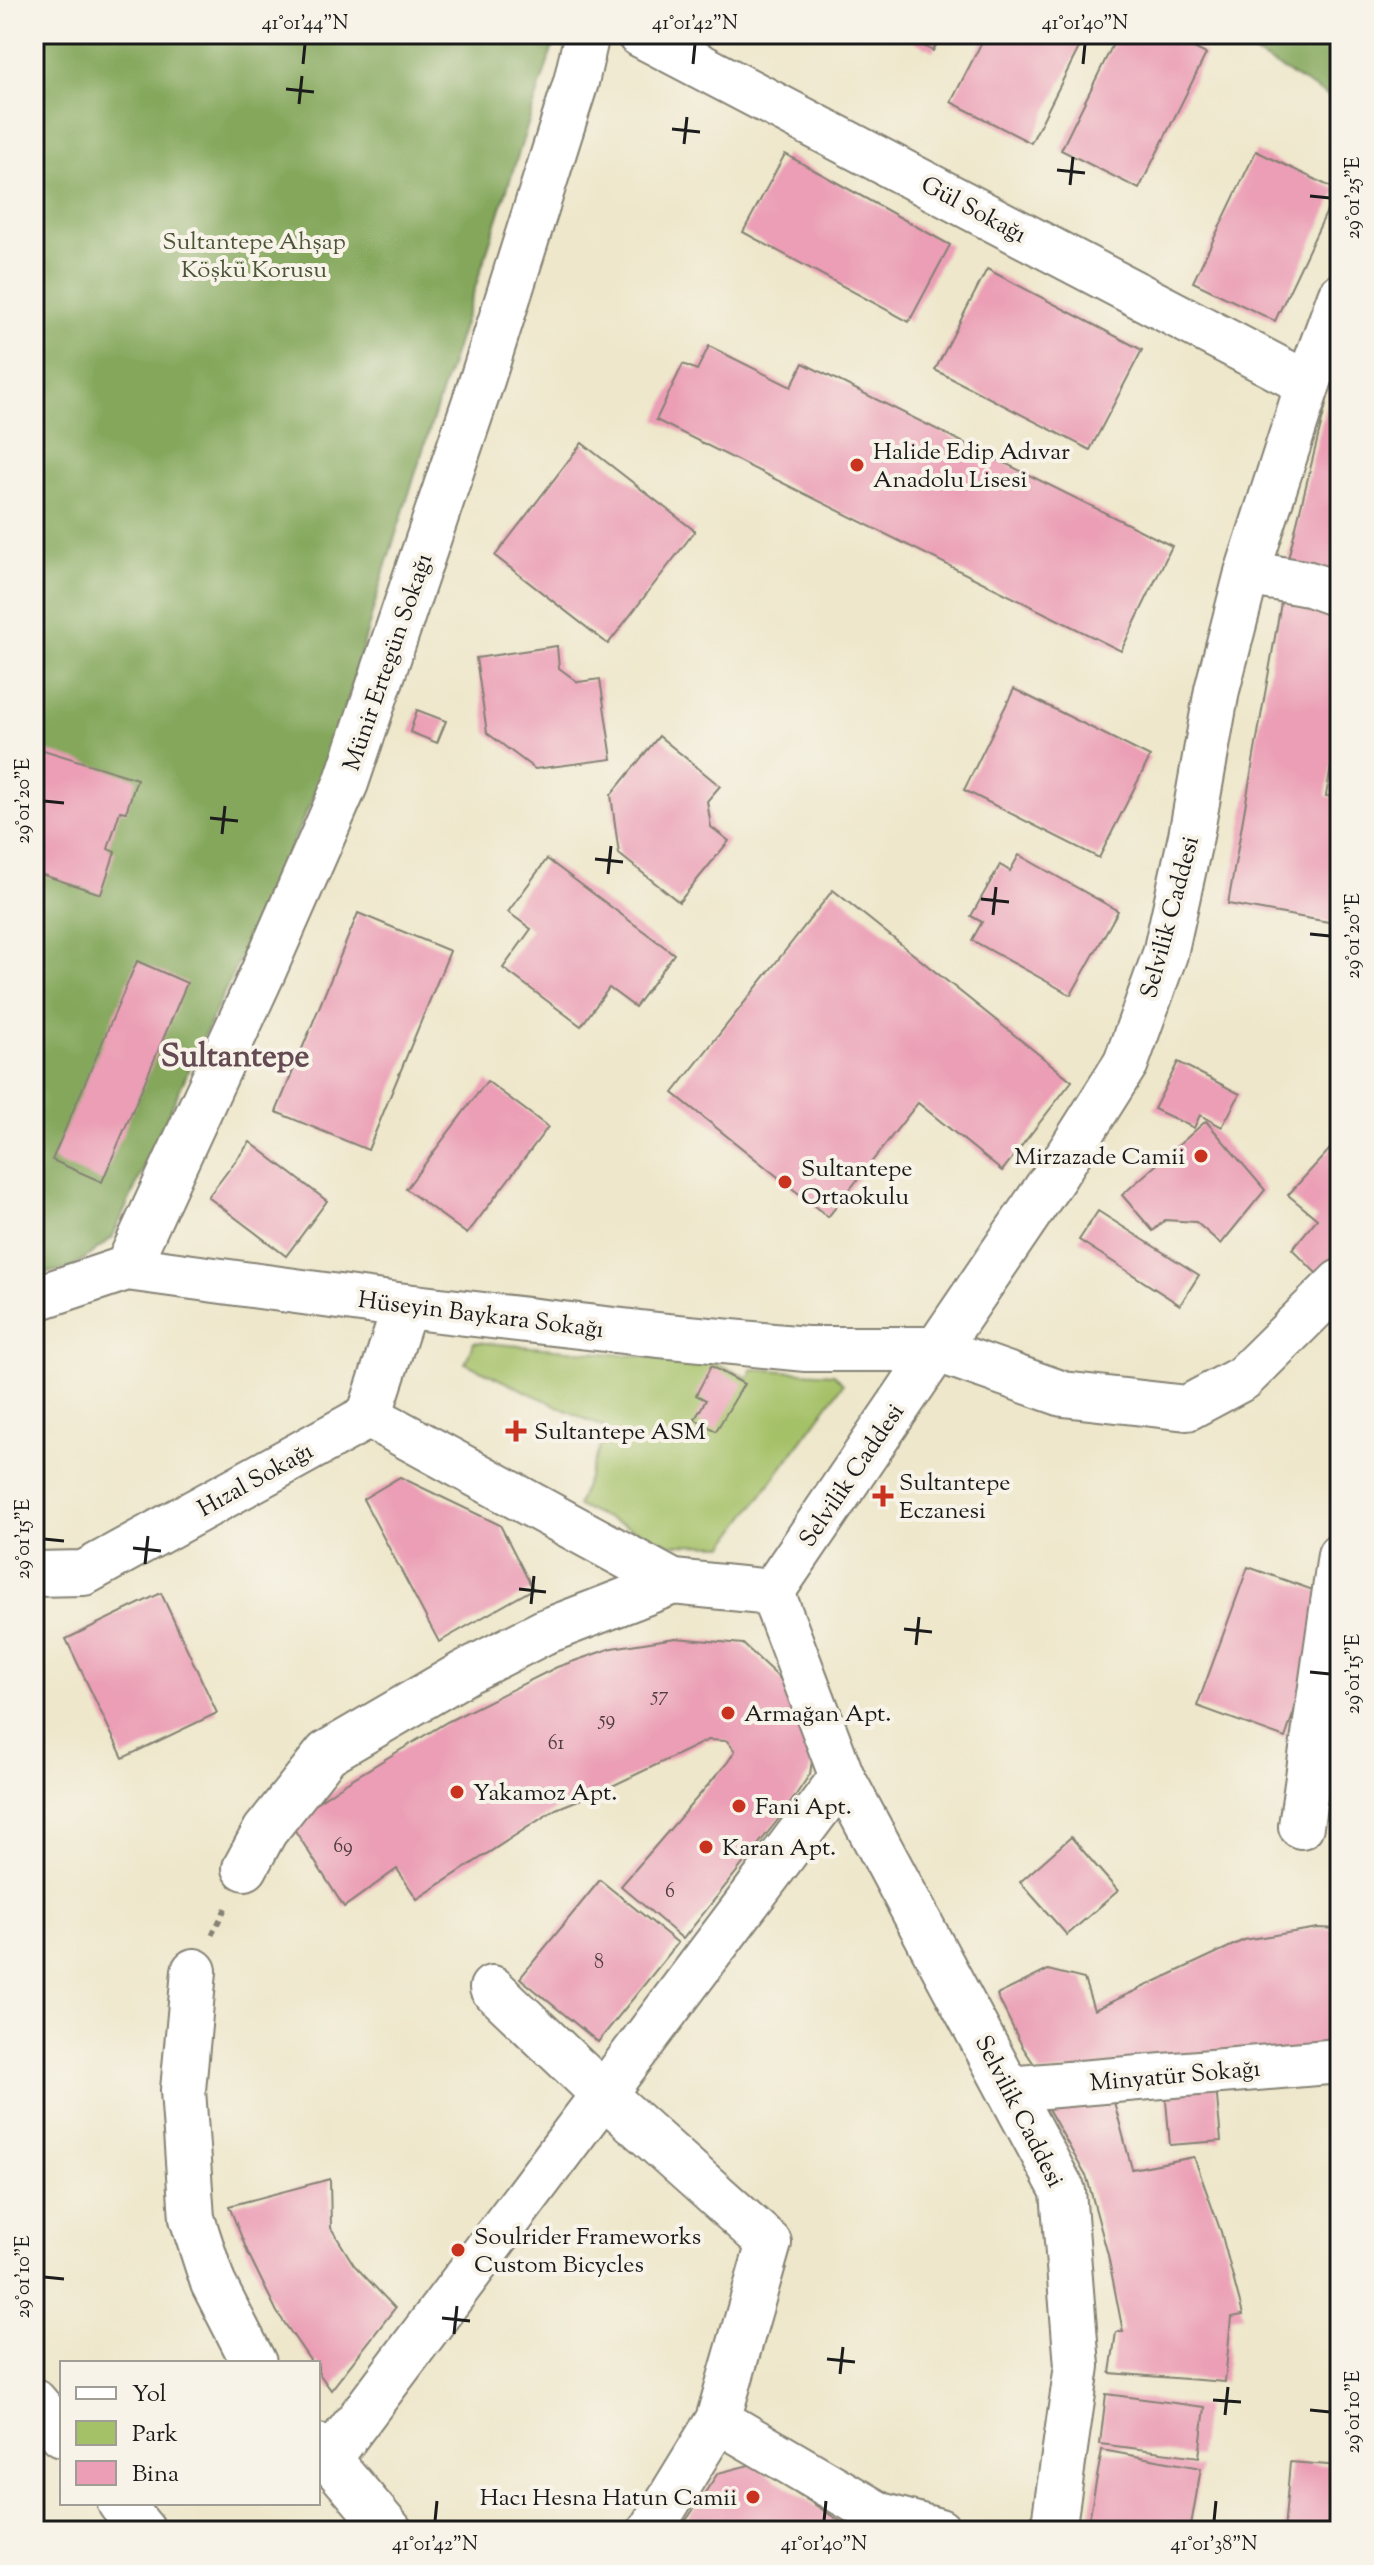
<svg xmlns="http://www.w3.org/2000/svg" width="1374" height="2565" font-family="'Sorts Mill Goudy',serif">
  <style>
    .green { fill: #a5c168; stroke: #606e42; stroke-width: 2 }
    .forest { fill: #84a75c; stroke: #50623c; stroke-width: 2 }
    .building { fill: #eb9eb5 }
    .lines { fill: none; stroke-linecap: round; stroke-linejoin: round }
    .minor-casing { stroke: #858274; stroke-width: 48 }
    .path { stroke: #858274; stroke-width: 5; stroke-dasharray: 6 6; stroke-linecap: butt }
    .minor { stroke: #fff; stroke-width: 44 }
    .ticks { fill: none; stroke: #1c1c1c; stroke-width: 3 }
    .poi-dot { fill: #c8321e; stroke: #f7f3e8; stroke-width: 3 }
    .labels { text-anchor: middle; stroke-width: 8; stroke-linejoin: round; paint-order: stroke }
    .number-label { font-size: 20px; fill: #503c42 }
    .street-label { font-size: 24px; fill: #1c1c1c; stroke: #f7f3e8 }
    .park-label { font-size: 24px; fill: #4c5637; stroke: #f7f3e8 }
    .poi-label { font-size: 24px; fill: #1c1c1c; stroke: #f7f3e8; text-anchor: start }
    .district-label { font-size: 32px; font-weight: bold; fill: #644a52; stroke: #f7f3e8 }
    .neatline { fill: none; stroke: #1c1c1c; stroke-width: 3 }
    .ticks-label { font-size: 20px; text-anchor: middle; fill: #1c1c1c }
  </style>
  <rect width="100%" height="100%" fill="#f7f3e8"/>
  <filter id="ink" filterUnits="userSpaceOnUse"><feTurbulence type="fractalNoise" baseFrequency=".0125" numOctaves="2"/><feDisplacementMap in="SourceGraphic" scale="16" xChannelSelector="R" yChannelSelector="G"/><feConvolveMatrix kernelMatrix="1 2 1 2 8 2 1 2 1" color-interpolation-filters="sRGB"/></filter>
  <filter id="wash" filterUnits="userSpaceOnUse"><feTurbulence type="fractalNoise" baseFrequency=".006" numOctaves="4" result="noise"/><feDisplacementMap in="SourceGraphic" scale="32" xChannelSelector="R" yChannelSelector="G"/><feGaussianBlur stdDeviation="1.8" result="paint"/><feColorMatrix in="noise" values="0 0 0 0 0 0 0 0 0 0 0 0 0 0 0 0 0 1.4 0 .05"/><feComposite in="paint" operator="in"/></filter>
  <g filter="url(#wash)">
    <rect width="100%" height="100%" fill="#eee7cb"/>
    <polygon class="green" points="474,1342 716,1363 748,1378 752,1369 834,1374 843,1384 725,1545 670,1544 577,1506 607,1429 465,1363"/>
    <g class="forest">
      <polygon points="34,34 557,34 385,568 341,724 321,780 112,1238 72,1268 36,1275 34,1275"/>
      <polygon points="1221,34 1340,34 1340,103"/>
    </g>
    <g id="blocks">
      <g class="building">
        <polygon points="900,34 942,34 933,51"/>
        <polygon points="986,34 1086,34 1031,143 951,102"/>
        <polygon points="1118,34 1166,34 1206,54 1139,189 1061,150"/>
        <polygon points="1256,151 1337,190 1275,321 1193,282"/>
        <polygon points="785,154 950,245 909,322 743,232"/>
        <polygon points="987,269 1142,350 1090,450 935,370"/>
        <polygon points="709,346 791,387 803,363 1172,546 1121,651 656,420 683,364 697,370"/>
        <polygon points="1339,352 1340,352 1340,585 1285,571"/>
        <polygon points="582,443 695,531 608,644 495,556"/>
        <polygon points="1282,597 1340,607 1340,731 1337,730 1326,796 1340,798 1340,924 1228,904"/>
        <polygon points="557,646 559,668 578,682 600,679 612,759 535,769 487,733 476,658"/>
        <polygon points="1014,689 1150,757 1099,858 964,790"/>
        <polygon points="417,710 446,721 437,743 410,732"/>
        <polygon points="659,736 720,786 707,801 711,827 729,841 679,902 619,854 611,795"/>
        <polygon points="34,747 137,779 126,812 120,811 108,849 115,852 101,894 34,872"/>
        <polygon points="1019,855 1118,911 1071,995 972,940 982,922 971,916 1000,865 1010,871"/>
        <polygon points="547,859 674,954 635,1007 609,988 581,1026 503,968 531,929 508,912"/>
        <polygon points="833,890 1072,1081 1002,1171 918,1103 828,1217 673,1093"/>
        <polygon points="358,913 450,951 368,1150 276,1112"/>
        <polygon points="137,961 187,983 102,1182 52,1160"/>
        <polygon points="1178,1062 1240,1094 1222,1127 1200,1115 1194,1128 1154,1109"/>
        <polygon points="487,1081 548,1127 467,1234 406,1189"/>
        <polygon points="1206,1121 1265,1190 1221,1244 1196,1222 1165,1220 1153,1231 1122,1195"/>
        <polygon points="1340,1138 1340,1273 1328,1285 1292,1249 1317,1219 1288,1195"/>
        <polygon points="250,1142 327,1201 286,1256 208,1197"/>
        <polygon points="1098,1211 1199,1275 1180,1305 1079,1240"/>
        <polygon points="711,1366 744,1384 716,1431 695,1419 706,1400 696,1395"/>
        <polygon points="400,1477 500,1525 533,1589 439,1642 363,1499"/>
        <polygon points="1248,1567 1333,1597 1285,1738 1197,1706"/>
        <polygon points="161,1593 217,1713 123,1758 66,1639"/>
        <polygon points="675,1638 743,1644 787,1685 814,1748 810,1774 785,1811 683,1939 621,1886 727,1763 735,1751 727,1741 708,1740 606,1789 556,1809 417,1899 397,1869 344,1907 289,1821 344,1784 447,1722 557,1667 612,1648"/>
        <polygon points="1071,1837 1118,1891 1067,1935 1020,1882"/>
        <polygon points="600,1880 678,1943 598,2042 520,1978"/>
        <polygon points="1318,1928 1340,1929 1340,2051 1040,2073 1022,2046 997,1995 1048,1970 1084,1979 1094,2010 1244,1940"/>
        <polygon points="1216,2086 1221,2141 1170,2145 1165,2090"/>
        <polygon points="1113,2098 1132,2169 1194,2157 1221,2232 1243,2315 1231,2317 1225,2382 1110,2373 1116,2332 1123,2332 1108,2255 1087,2178 1046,2105"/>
        <polygon points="330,2179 331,2228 354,2265 395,2308 331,2390 318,2372 318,2363 312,2363 277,2312 248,2253 229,2206"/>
        <polygon points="1106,2394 1205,2407 1199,2457 1100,2444"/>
        <polygon points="1102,2450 1201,2468 1190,2531 1087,2531"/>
        <polygon points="1290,2462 1340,2466 1340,2531 1284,2531"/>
        <polygon points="753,2464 841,2522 835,2531 679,2531 718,2473"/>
      </g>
    </g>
  </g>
  <g filter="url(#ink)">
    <use href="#blocks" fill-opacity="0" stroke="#858274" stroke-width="2"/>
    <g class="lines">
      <defs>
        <g id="minor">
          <polyline points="639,34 1308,384"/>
          <polyline points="1247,573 1309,584 1340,595"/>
          <polyline points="127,1268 264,970 346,783 481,383 576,82 587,34"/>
          <polyline points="34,1299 127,1268 405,1306 658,1335 806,1349 935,1349 1063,1394 1187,1408 1243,1378 1340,1282"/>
          <polyline points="369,1416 673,1582"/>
          <polyline points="34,1574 84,1573 369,1416 405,1306"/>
          <polyline points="772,1592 1054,1177 1126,1063 1165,954 1191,836 1217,690 1247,573 1308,384 1340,296"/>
          <polyline points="772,1592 842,1777 1063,2191 1077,2366 1053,2531"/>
          <polyline points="1301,1826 1340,1555"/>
          <polyline points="245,1868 265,1831 327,1753 466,1672 544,1632 673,1582 772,1592"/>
          <polyline points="194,1971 183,2090 192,2218 213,2283 254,2363"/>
          <polyline points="492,1988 604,2095 769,2243 718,2420 650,2531"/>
          <polyline points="1009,2089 1340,2061"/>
          <polyline points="34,2401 62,2434"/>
          <polyline points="718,2420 880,2515 939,2531"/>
          <polyline points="318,2446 390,2531"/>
          <polyline points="329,2459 842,1777"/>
          <polyline points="120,2503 143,2531"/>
        </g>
      </defs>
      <use href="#minor" class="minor-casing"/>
      <polyline class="path" points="212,1935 227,1905"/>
      <use href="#minor" class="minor"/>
    </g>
  </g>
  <path class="ticks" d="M303 64 305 44M693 64 695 44M1083 64 1085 44M286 89 314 92M299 104 302 76M672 129 700 132M684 144 687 117M1057 170 1085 173M1070 185 1073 157M1310 196 1330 198M44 801 64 803M210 818 238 821M222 834 225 806M595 859 623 862M608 874 611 846M981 899 1009 902M993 915 996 887M1310 934 1330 936M44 1539 64 1541M133 1548 161 1551M145 1564 148 1536M519 1589 546 1592M531 1604 534 1576M904 1629 932 1632M916 1645 919 1617M1310 1672 1330 1674M44 2277 64 2279M442 2318 470 2321M454 2334 457 2306M827 2359 855 2362M840 2374 843 2347M1213 2400 1241 2402M1310 2410 1330 2412M1225 2415 1228 2387M435 2521 437 2501M824 2521 826 2501M1214 2521 1216 2501"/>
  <g class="poi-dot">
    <circle cx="857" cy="465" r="8"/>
    <circle cx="1201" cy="1156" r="8"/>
    <circle cx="785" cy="1182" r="8"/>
    <path d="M512 1419h8v8h8v8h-8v8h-8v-8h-8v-8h8z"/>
    <path d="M879 1484h8v8h8v8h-8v8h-8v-8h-8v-8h8z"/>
    <circle cx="728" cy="1713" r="8"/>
    <circle cx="457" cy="1792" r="8"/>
    <circle cx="739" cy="1806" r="8"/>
    <circle cx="706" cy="1847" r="8"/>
    <circle cx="458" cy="2250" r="8"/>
    <circle cx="753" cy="2497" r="8"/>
  </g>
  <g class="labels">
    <g class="number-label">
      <text x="660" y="1701">57</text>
      <text x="607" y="1725">59</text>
      <text x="556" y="1749">61</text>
      <text x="343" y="1852">69</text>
      <text x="670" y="1897">6</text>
      <text x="599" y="1968">8</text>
    </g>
    <g class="street-label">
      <text transform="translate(974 209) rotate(28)" y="8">Gül Sokağı</text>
      <text transform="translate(387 662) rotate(-71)" y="8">Münir Ertegün Sokağı</text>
      <text transform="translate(1169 917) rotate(-75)" y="8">Selvilik Caddesi</text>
      <text transform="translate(481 1314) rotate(7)" y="8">Hüseyin Baykara Sokağı</text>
      <text transform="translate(851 1475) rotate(-56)" y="8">Selvilik Caddesi</text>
      <text transform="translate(255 1479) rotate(-29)" y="8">Hızal Sokağı</text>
      <text transform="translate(1175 2075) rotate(-5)" y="8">Minyatür Sokağı</text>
      <text transform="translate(1020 2111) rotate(63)" y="8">Selvilik Caddesi</text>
    </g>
    <g class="park-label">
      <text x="254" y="249">Sultantepe Ahşap<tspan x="254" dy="28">Köşkü Korusu</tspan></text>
    </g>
    <g class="poi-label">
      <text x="873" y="459">Halide Edip Adıvar<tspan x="873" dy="28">Anadolu Lisesi</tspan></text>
      <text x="1185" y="1164" text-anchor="end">Mirzazade Camii</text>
      <text x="801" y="1176">Sultantepe<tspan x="801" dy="28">Ortaokulu</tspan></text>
      <text x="534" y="1439">Sultantepe ASM</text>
      <text x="899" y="1490">Sultantepe<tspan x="899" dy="28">Eczanesi</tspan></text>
      <text x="744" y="1721">Armağan Apt.</text>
      <text x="473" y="1800">Yakamoz Apt.</text>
      <text x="755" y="1814">Fani Apt.</text>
      <text x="722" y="1855">Karan Apt.</text>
      <text x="474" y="2244">Soulrider Frameworks<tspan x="474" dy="28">Custom Bicycles</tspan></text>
      <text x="737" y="2505" text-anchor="end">Hacı Hesna Hatun Camii</text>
    </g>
    <g class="district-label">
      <text x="235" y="1066">Sultantepe</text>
    </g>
  </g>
  <rect width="1374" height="2565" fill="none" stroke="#f7f3e8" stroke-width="88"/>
  <rect x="60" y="2361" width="260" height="144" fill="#f7f3e8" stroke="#9f9d96" stroke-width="2"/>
  <rect x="76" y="2387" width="40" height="12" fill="#ffffff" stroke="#9f9d96" stroke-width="2"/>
  <text x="132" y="2401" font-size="24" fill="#1c1c1c">Yol</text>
  <rect x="76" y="2421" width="40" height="24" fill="#a5c168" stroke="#9f9d96" stroke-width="2"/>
  <text x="132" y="2441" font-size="24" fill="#1c1c1c">Park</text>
  <rect x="76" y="2461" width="40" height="24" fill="#eb9eb5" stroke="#9f9d96" stroke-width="2"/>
  <text x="132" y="2481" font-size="24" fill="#1c1c1c">Bina</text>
  <rect x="44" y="44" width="1286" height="2477" class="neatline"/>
  <g class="ticks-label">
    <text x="305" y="29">41°01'44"N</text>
    <text x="695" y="29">41°01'42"N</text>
    <text x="1085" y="29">41°01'40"N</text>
    <text transform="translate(1352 198) rotate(-90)" y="7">29°01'25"E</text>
    <text transform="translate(22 801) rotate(-90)" y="7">29°01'20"E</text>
    <text transform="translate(1352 936) rotate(-90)" y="7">29°01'20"E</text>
    <text transform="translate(22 1539) rotate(-90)" y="7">29°01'15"E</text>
    <text transform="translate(1352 1674) rotate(-90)" y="7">29°01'15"E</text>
    <text transform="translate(22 2277) rotate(-90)" y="7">29°01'10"E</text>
    <text transform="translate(1352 2412) rotate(-90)" y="7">29°01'10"E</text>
    <text x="435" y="2550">41°01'42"N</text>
    <text x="824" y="2550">41°01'40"N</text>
    <text x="1214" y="2550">41°01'38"N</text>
  </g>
</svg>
